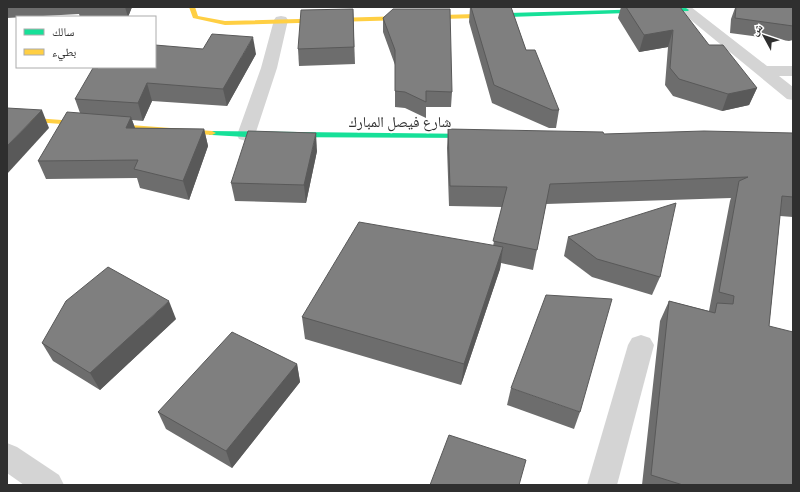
<svg xmlns="http://www.w3.org/2000/svg" width="800" height="492" font-family="'Exo 2','Noto Naskh Arabic',sans-serif">
  <style>
    .lines { fill: none; stroke-linecap: round; stroke-linejoin: round }
    .street { fill: #d4d4d4; fill-rule: evenodd }
    .fast { fill: #16e098; fill-rule: evenodd }
    .slow { fill: #ffcf43; fill-rule: evenodd }
    .wall { fill: #6d6d6d }
    .shaded-wall { fill: #595959 }
    .building { fill: #7f7f7f; stroke: #595959 }
    .labels { text-anchor: middle; stroke-width: 4; stroke-linejoin: round; paint-order: stroke }
    .street-label { font-size: 15px; fill: #2f2f2f; stroke: #fff }
  </style>
  <rect width="100%" height="100%" fill="#fff"/>
  <g class="lines">
    <g class="street">
      <polygon points="675,7 691,7 767,66 793,66 793,76 779,76 793,87 793,100 787,99"/>
      <polygon points="281,16 286,17 288,20 277,68 255,135 253,139 246,141 239,139 237,135 261,68 274,20 276,17"/>
      <polygon points="641,335 650,338 654,345 617,485 587,485 628,345 632,338"/>
      <polygon points="7,443 17,447 59,475 64,485 24,485 7,473"/>
    </g>
    <g class="fast">
      <polygon points="686,8 689,10 688,11 477,18 474,16 477,14"/>
      <polygon points="209,131 478,134 482,136 478,138 246,137 212,135 209,135"/>
    </g>
    <g class="slow">
      <polygon points="189,7 195,7 198,16 225,21 477,14 480,16 477,18 225,25 193,18"/>
      <polygon points="7,116 212,131 216,133 212,135 7,120"/>
    </g>
  </g>
  <g class="wall">
    <polygon points="7,7 132,7 128,17 80,17 79,14 7,18"/>
    <polygon points="470,7 511,7 526,50 559,110 556,128 549,128 492,103 469,22"/>
    <polygon points="621,7 626,7 709,45 757,88 749,105 722,111 673,96 665,85 668,47 639,52 618,18"/>
    <polygon points="733,7 793,7 793,40 789,41 730,33 731,19 735,8"/>
    <polygon points="353,9 355,64 299,66 298,49"/>
    <polygon points="383,18 452,92 451,107 426,107 426,118 405,108 395,107 395,65 383,32"/>
    <polygon points="256,54 227,106 152,101 143,121 132,120 135,128 204,129 208,146 189,200 140,188 137,178 46,179 38,161 80,113 75,99"/>
    <polygon points="448,129 604,134 793,133 793,217 780,216 769,326 793,485 642,485 660,321 669,301 709,311 730,201 731,198 546,204 533,270 501,263 500,269 461,385 305,339 302,317 493,246 502,207 449,206 447,148"/>
    <polygon points="317,151 306,203 235,201 231,183"/>
    <polygon points="568,237 660,277 652,295 592,277 564,256"/>
    <polygon points="176,319 100,390 53,361 42,343"/>
    <polygon points="297,364 300,382 232,468 166,429 158,412"/>
    <polygon points="511,388 580,412 574,429 507,405"/>
  </g>
  <g class="shaded-wall">
    <polygon points="125,7 132,7 128,17"/>
    <polygon points="673,30 668,47 639,52 644,35"/>
    <polygon points="253,37 256,54 227,106 223,89"/>
    <polygon points="147,83 152,101 143,121 138,103"/>
    <polygon points="757,88 749,105 722,111 728,94"/>
    <polygon points="42,110 49,128 7,174 7,146"/>
    <polygon points="131,117 137,134 126,128"/>
    <polygon points="204,129 208,146 189,200 183,181"/>
    <polygon points="316,133 317,151 306,203 304,185"/>
    <polygon points="503,247 500,269 461,385 464,364"/>
    <polygon points="169,301 176,319 100,390 90,373"/>
    <polygon points="297,364 300,382 232,468 226,451"/>
  </g>
  <g class="building">
    <polygon points="471,7 511,7 526,50 535,50 559,110 552,110 494,85"/>
    <polygon points="626,7 680,7 709,45 723,45 757,88 728,94 679,79 670,68 673,30 644,35"/>
    <polygon points="736,7 793,7 793,26 735,18"/>
    <polygon points="353,9 354,47 298,49 301,10"/>
    <polygon points="393,9 450,9 452,92 426,91 426,102 405,92 395,91 395,50 383,18"/>
    <polygon points="212,34 253,37 223,89 147,83 138,103 75,99 93,68 98,68 99,67 155,67 155,45 203,49"/>
    <polygon points="7,108 42,110 7,146"/>
    <polygon points="67,112 131,117 126,128 204,129 183,181 134,169 138,160 38,161"/>
    <polygon points="448,129 603,132 604,134 704,131 793,133 793,197 782,196 769,326 793,332 793,485 683,485 651,475 669,301 715,313 717,303 733,304 734,296 719,292 739,181 748,177 550,184 537,250 493,241 507,187 450,186"/>
    <polygon points="248,131 316,133 304,185 231,183"/>
    <polygon points="676,203 660,277 597,259 568,237"/>
    <polygon points="359,222 503,247 464,364 302,317"/>
    <polygon points="108,267 169,301 90,373 42,343 66,301"/>
    <polygon points="546,295 612,299 580,412 511,388"/>
    <polygon points="232,332 297,364 226,451 158,412"/>
    <polygon points="449,435 526,460 519,485 430,485"/>
  </g>
  <g class="labels">
    <g class="street-label">
      <text x="400" y="127">شارع فيصل المبارك</text>
    </g>
  </g>
  <rect width="800" height="492" fill="none" stroke="#2f2f2f" stroke-width="16"/>
  <rect x="16" y="16" width="140" height="52" fill="#ffffff" stroke="#acacac"/>
  <rect x="24" y="29" width="20" height="6" fill="#16e098" stroke="#acacac"/>
  <text x="52" y="36" font-size="12" fill="#2f2f2f">سالك</text>
  <rect x="24" y="49" width="20" height="6" fill="#ffcf43" stroke="#acacac"/>
  <text x="52" y="56" font-size="12" fill="#2f2f2f">بطيء</text>
  <g transform="translate(764 36) rotate(310)" stroke="#ffffff" stroke-width="3" paint-order="stroke">
  <path d="M0-3L7 15L0 10L-7 15Z" fill="#2f2f2f"/>
  <text y="-6" font-size="11" font-weight="bold" text-anchor="middle" fill="#2f2f2f">ش</text>
  </g>
</svg>
